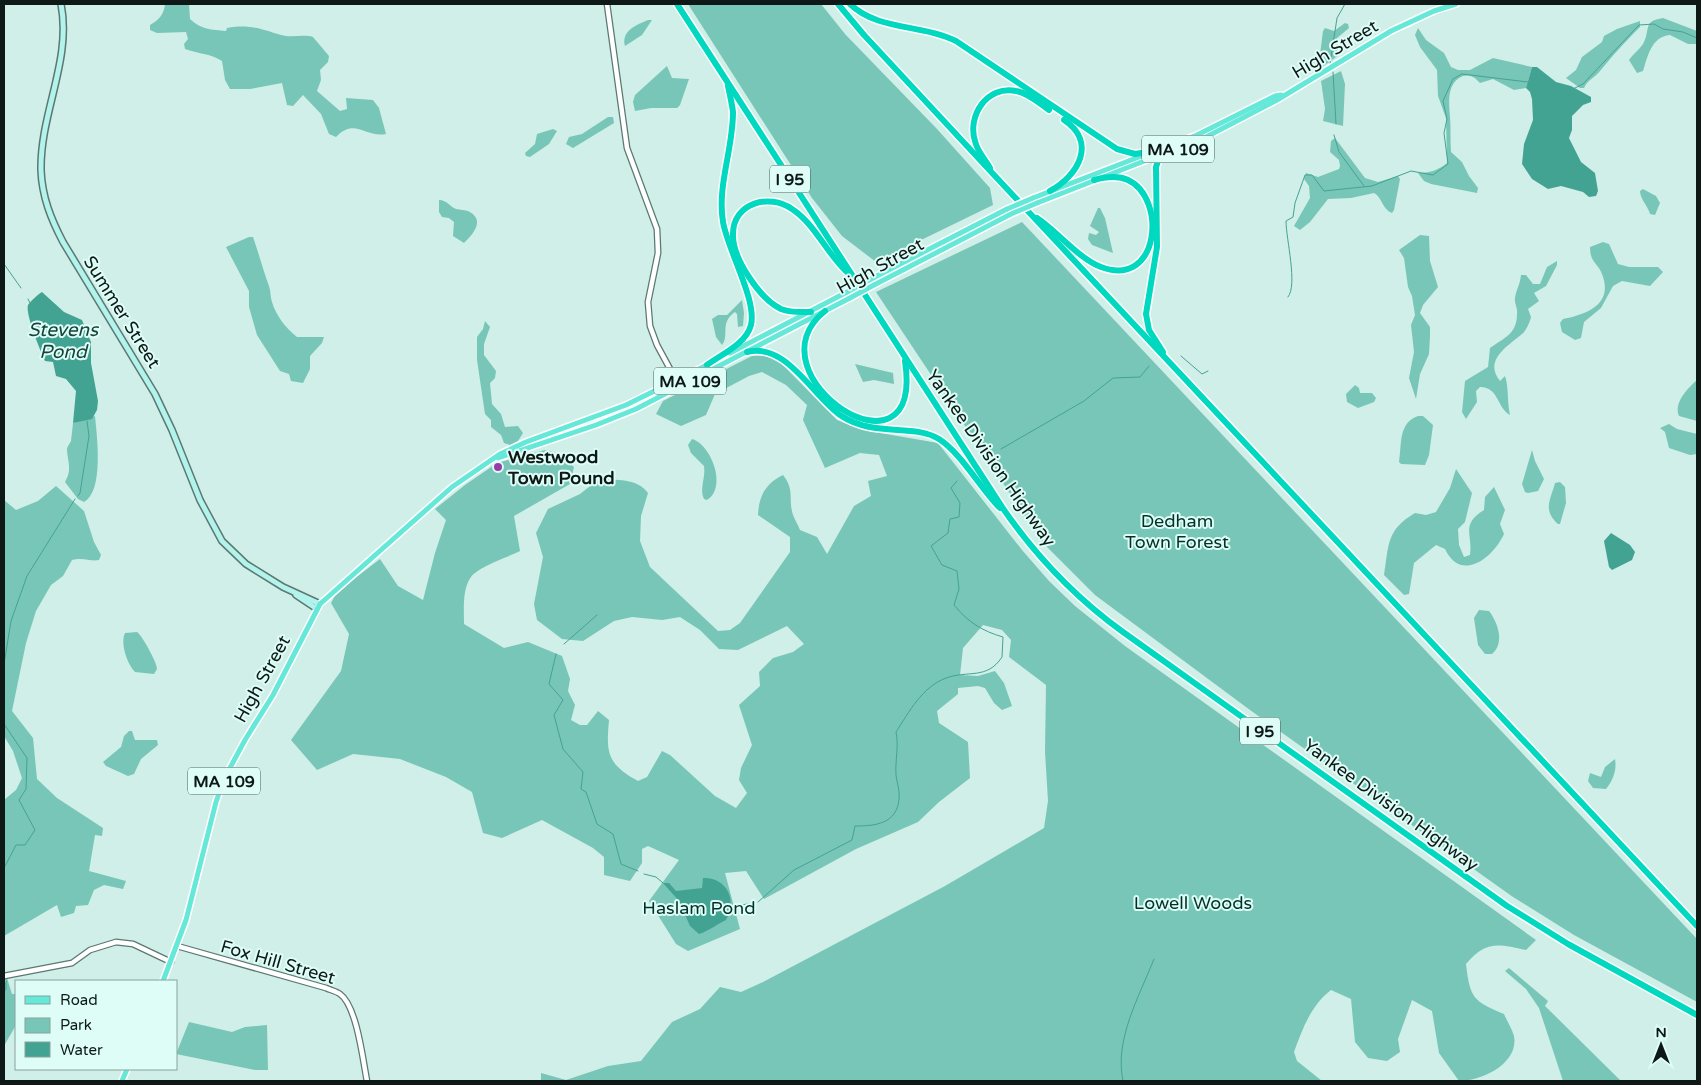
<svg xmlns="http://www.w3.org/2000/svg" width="1701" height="1085" font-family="'Varela Round',sans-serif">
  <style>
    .green { fill: #78c6b8 }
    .water { fill: #43a393 }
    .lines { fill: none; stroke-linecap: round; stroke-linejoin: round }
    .stream { stroke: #43a393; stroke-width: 1 }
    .tertiary-casing { stroke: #5c7872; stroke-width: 7 }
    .secondary-casing { stroke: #5c7872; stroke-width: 8 }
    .primary-casing { stroke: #fff; stroke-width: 8 }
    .motorway-casing { stroke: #fff; stroke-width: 9 }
    .tertiary { stroke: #fff; stroke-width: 4.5 }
    .secondary { stroke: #b2f3ec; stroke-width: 5 }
    .primary { stroke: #66e8d9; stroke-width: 5 }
    .motorway { stroke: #00d8c0; stroke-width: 6 }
    .primary-bridge-casing { stroke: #fff; stroke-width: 8; stroke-linecap: butt }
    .primary-bridge { stroke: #66e8d9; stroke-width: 5 }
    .poi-dot { fill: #973da9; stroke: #ddfdf6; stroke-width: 2 }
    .labels { text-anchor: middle; stroke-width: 4; stroke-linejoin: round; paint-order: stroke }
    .shield { fill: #ddfdf6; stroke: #4c5d5a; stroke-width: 1 }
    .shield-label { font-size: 16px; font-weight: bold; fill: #0e1917 }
    .street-label { font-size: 18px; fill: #0e1917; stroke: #ddfdf6 }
    .poi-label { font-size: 18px; font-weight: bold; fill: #0e1917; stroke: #ddfdf6; text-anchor: start }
    .park-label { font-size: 18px; fill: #02312a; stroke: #ddfdf6 }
    .water-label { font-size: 19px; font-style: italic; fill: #17433b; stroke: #ddfdf6 }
  </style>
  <rect width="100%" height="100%" fill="#d0efe8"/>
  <g class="green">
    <path d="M165 4H189L190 19C200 29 212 30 226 31L227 28C250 24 260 29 281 35 292 38 303 34 313 37L329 56 328 62 320 70 321 80 317 91 340 111 347 109 346 98 373 100 379 108 386 134C365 138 355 117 336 137L329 134 321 114 303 95 293 106 287 105 282 83 250 89H230L225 80 222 61C210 53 198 54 185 49L184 44 188 39 186 32 157 33 150 30V25C159 20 164 14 165 4Z"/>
    <polygon points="688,4 821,4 845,34 937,129 990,188 993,205 876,262 842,236 812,198"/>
    <path d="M1663 18 1697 31V44H1688L1670 35C1651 37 1648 56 1643 71L1637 73 1629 60C1633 54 1639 50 1643 44 1651 30 1642 21 1663 18Z"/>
    <path d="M648 20H652L642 35 625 46C621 31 636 25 648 20Z"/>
    <path d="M1640 21V27C1624 43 1614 54 1600 71 1595 78 1588 79 1584 88H1580L1566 78 1576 70 1582 57 1602 42 1604 36 1617 29Z"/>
    <polygon points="1345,23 1348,24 1349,28 1337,38 1339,55 1318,70 1323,31 1325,28 1334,31"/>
    <path d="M1418 28 1426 40 1444 53 1451 67 1458 70H1470L1493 58 1532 67 1526 88 1514 90 1493 79 1480 83C1475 77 1470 74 1463 76 1446 83 1449 103 1450 117 1451 129 1450 140 1451 152L1462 162 1469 176 1478 188 1477 193 1431 184 1424 181 1418 173C1429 173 1439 170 1447 163L1446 118 1438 96 1437 70 1420 47 1415 35Z"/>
    <polygon points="667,66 672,78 689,79 680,105 677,108 651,108 635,111 633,102 635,95"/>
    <polygon points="1341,71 1345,84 1343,126 1323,121 1325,109 1321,81"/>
    <polygon points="608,117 613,117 614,123 573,148 566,144 569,137 582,134"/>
    <polygon points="553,129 557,131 549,144 530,157 526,156 525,153 535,144 537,134"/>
    <path d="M1335 138 1365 178 1378 182 1398 176 1400 179 1394 210 1392 213C1382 209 1382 197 1374 193L1351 198 1328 199 1310 222 1300 230 1294 226 1310 198 1309 186 1304 179 1306 173 1318 177 1339 169 1340 166 1339 160 1330 152 1331 141Z"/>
    <path d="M1643 189 1656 196 1660 203 1655 215 1650 214C1648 206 1640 199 1640 191Z"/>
    <path d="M439 200C447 200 450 207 456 209 460 210 465 210 468 211 486 220 473 234 464 243L453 236 454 222 449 218 442 217 439 212Z"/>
    <polygon points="1098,208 1100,208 1105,218 1113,253 1092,245 1088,239 1089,233 1096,235 1099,232 1090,226"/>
    <polygon points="1022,222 1697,939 1697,1002 1574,935 1513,897 1250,710 1095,595 1042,542 876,292"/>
    <polygon points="1420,235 1429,236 1430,261 1438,287 1423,305 1420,313 1430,327 1430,336 1429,354 1420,374 1416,399 1409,378 1414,352 1411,325 1415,315 1412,296 1408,287 1404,258 1399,250"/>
    <path d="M249 237H253C259 254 263 270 269 286 271 291 270 297 272 302 276 316 286 328 297 337H324L322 343 310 356V369L303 383 291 381 289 374 280 371 257 335 249 307V291L226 247Z"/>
    <path d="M1603 242 1609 244 1618 264 1629 267H1658L1663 272 1650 286 1622 281 1613 286 1601 308 1584 322 1581 338 1575 340 1562 332 1560 323 1563 319C1586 314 1614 305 1602 274 1598 263 1590 263 1590 247Z"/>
    <path d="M1557 261V265L1546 286 1534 293 1539 301 1528 309 1531 317C1530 322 1526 331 1522 334 1508 346 1483 360 1500 381L1505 376C1509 388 1507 402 1510 415 1497 408 1499 387 1480 387L1476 391 1477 402 1466 419 1462 412 1465 381 1488 367 1490 348C1504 338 1517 334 1517 314 1518 308 1514 303 1515 298 1516 290 1520 285 1521 275H1526L1533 284H1540L1547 267Z"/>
    <path d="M742 300 744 313 743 326 738 327 737 314 735 312C719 323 730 335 722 345L716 337 712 319 718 315H727Z"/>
    <polygon points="485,321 490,327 484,344 484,355 496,371 495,378 490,383 492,404 501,414 505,427 518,426 523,433 518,441 510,445 504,443 501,435 491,427 491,420 485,414 477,360 477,337 483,329"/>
    <path d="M766 355 778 360 837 420 863 430 938 443 1022 550 1049 581 1075 606 1125 646 1536 940 1526 950C1498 944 1486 940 1466 964 1470 998 1473 1001 1504 1014 1507 1021 1512 1029 1514 1036 1519 1064 1481 1081 1459 1081L1439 1053 1432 1011 1412 1000 1398 1039 1400 1052 1387 1061 1368 1058 1355 1042 1351 999 1331 990C1311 1005 1302 1030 1294 1052L1297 1061 1322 1081H541V1073L566 1080 608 1066 641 1061 672 1022 700 1009 720 987 741 992 763 982 945 886 1044 828 1048 801 1045 752 1046 685 1009 657 1011 640 1002 630 983 625 963 648 960 675 978 676 995 671 1004 683 1012 706 1002 710 994 703 985 688 978 686 958 688V694L937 711 939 723 968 742 970 778 939 802 918 822 856 849 764 899 746 871 725 873 740 929 688 951 676 944 649 901 679 860 648 846 642 849V863L630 881 604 875V857L593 848 542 820 502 838 483 833 472 792 446 777 400 759 353 754 317 770 291 740 341 671 349 634 331 603 337 592 380 559 398 586 423 600 435 553 446 520 435 509 465 485 497 463 545 450 560 454 574 467 570 484 514 516 520 551C508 557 478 567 471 577 462 589 464 610 464 624L504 648 528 642 562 656 570 679 568 691 575 705 571 720 580 725H587L598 711 609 720C606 753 607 764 638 781L647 777 662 751 670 755 715 796 736 808 747 793 739 780 741 768 752 745 739 705 760 686 759 672 773 658 793 652 804 644 787 626 738 650 719 649 700 630 680 617 662 620 632 617 614 621 583 641 562 639 537 620 534 604 543 557 536 533 548 509 580 494 599 479C615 480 638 478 648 493L641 516 640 541 650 567 718 631 730 630 740 623 790 552V537L758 515C759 496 765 484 783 475 795 490 788 499 793 515 795 520 798 525 800 530L817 537 827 554 854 506 871 496 868 481 887 476 879 455 860 453 825 468 803 420 807 405 786 385 762 372 749 376 715 394 706 415 681 426 656 414 663 401 752 356Z"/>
    <polygon points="855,364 893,373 894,384 874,380 863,382"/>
    <path d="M1697 380V421L1679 416C1673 403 1688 388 1697 380Z"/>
    <polygon points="1355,385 1359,388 1360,393 1372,393 1376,398 1374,402 1358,408 1347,402 1346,394"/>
    <path d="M95 416C97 437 104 491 84 502L78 499 65 482C73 469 67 461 67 448L71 441 73 423Z"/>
    <path d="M1418 416H1423L1433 425 1429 455 1425 465 1401 464 1399 462C1402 444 1398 423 1418 416Z"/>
    <polygon points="1669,424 1677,429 1697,434 1697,454 1690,455 1669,448 1665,432 1660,428"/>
    <path d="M692 439C711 444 728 488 707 500L704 499C699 489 706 477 704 466L691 453 688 445Z"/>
    <polygon points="1532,450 1535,461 1544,479 1538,491 1528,493 1525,492 1522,484"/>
    <path d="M1456 469 1472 493 1465 522 1458 529 1459 545 1464 557 1470 555C1473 534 1460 525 1484 510L1485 497 1494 487 1505 510 1500 524 1504 534C1493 558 1461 583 1445 549L1436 545 1414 563 1409 594 1404 595 1384 575C1389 545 1386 530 1415 513L1426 515 1436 512 1450 488Z"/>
    <path d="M1560 482 1565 487 1566 503 1560 524H1558C1542 510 1551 499 1555 483Z"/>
    <path d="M56 486 84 511 94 542 101 555 99 560C91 562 84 557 72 560L63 576 51 585 36 611 26 643 12 711 33 738 37 779 57 798 103 828 102 836 95 835 89 871 126 881 123 889 104 885 94 890 88 905 76 906 74 913 61 917 57 905 4 936V800L16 790 22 778 13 751 4 736V500L16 510 38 501Z"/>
    <path d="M1479 610 1489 611C1498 623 1505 643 1492 654H1485L1478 645 1474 618Z"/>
    <path d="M137 632C142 635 157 663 157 669L154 674 135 672C127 664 120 643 125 633Z"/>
    <polygon points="129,731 132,731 135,740 157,740 158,745 141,759 134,774 128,776 106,766 103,762 121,747 124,736"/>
    <path d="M1615 759C1617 770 1613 780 1606 789L1593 788 1588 781 1590 773 1601 777 1605 767Z"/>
    <polygon points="1509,968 1548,1001 1545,1006 1621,1081 1563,1081 1539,1008 1526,989 1505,971"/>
    <polygon points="7,978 12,994 16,994 16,1025 4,1046 4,985"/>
    <polygon points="189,1022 232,1032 245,1027 267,1025 268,1070 255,1070 176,1054"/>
  </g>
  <g class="water">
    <polygon points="1532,67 1537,67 1556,82 1571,86 1591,97 1591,102 1583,105 1572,116 1572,130 1569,138 1581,162 1595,173 1598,191 1596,196 1589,197 1583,192 1561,186 1548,189 1532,179 1522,164 1524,144 1533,120 1532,99 1530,92 1526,88"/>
    <path d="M42 292 64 312 82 320 91 342V363L98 401 97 410 92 419 73 423 76 391 66 379 56 376 53 362 45 361C41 352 25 314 28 305 30 302 38 294 42 292Z"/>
    <polygon points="1611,533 1630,545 1635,552 1632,560 1612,570 1609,567 1604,541"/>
    <path d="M703 878C727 877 738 901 726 920 717 924 709 931 699 934L690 926 679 901 663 883H669L676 891 702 888Z"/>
  </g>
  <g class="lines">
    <g class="stream">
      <polyline points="1330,64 1337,18 1345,4"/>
      <polyline points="1333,72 1336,124"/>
      <polyline points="1573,89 1583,84 1639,25 1654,24 1663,29 1683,32 1697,38"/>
      <polyline points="1334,135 1339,152 1364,186"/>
      <polyline points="4,264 21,288"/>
      <path d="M1288 297C1298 285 1286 239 1286 221L1293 217 1295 203 1305 175H1312L1324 191 1372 186 1411 171 1433 175 1448 164 1444 133 1447 119 1443 101 1453 79 1462 74 1528 82"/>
      <polyline points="28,299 30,303"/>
      <polyline points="1181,356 1202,374 1208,371"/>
      <polyline points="1001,449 1084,401 1113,378 1140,377 1149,366"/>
      <polyline points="78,496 80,493 89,436 87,421"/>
      <polyline points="564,644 597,615"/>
      <polyline points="556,654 549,684 563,700 554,715 563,749 583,772 581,789 586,792 597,824 613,834 621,864 638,871"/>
      <polyline points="4,664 11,621 27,576 75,499"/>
      <polyline points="4,724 27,758 26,789 19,800 35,830 25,845 16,845 4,868"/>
      <polyline points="644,874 656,877 663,883"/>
      <path d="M758 902 794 870 852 840 855 826C875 826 897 824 899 799 900 791 897 783 896 775 895 760 899 747 896 732 909 712 922 687 946 678 968 670 987 680 1002 657L1003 637C982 631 968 622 954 605L959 589 957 571 942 565 931 546 948 533 950 519 959 517 960 503 951 488 957 481"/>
      <polyline points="732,907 752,903"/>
      <polyline points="4,954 4,973"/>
      <polyline points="4,992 6,989 6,979"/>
      <path d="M1123 1081C1114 1040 1139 997 1154 959"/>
    </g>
    <defs>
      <g id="tertiary">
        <polyline points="607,4 627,148 657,229 658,253 648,302 650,326 657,345 676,380"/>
        <path d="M177 946 326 988C330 990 336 991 340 994 357 1006 363 1061 367 1081"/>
        <polyline points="4,976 72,963 90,950 116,942 133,944 171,962"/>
      </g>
      <g id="secondary">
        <path d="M61 4C72 60 40 113 41 170 42 197 51 219 63 242L155 394 172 430 200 500 222 541 246 564 283 587 320 604"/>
        <polyline points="296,595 317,609"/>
      </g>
      <g id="primary">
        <polyline points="1152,152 1197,135 1275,96 1281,95"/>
        <polyline points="1033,198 1144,155"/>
        <polyline points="1037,203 1208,136 1277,100 1391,31 1434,11 1456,4"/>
        <polyline points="871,279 1007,209"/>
        <polyline points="874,285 1011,214"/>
        <polyline points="730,353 847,292"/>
        <polyline points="498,458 596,425 636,409 850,298"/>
        <polyline points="163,981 186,920 216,802 224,779 245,740 273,695 320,604 452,487 500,454 526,442 626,405 709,364"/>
        <polyline points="122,1081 127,1069"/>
      </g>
      <g id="motorway">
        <path d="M677 4 1002 507C1035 555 1076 598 1123 632L1507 906 1568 944 1697 1015"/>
        <polyline points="838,4 864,35 981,161 1697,926"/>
        <path d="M850 4C878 31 922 24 956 41L1117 149 1135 154 1154 151"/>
        <path d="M990 168C985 159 977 151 975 141 967 116 987 85 1016 91 1028 93 1039 103 1049 110"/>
        <path d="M1050 191C1079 175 1097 142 1064 120"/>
        <path d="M1037 218C1058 232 1079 259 1101 267 1160 289 1167 198 1128 180 1117 175 1105 177 1094 180"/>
        <path d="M825 311C745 375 925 493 905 361"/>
        <path d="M811 312C801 312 791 313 781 309 760 299 732 258 733 234 733 203 769 193 792 209 815 224 827 254 847 272"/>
        <path d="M747 352C786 342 812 395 840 415 874 438 913 423 939 439 962 454 980 488 1000 508"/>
        <polyline points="1163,352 1149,330 1146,314 1157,247 1156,167 1159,158 1165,153"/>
        <path d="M707 365C722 354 746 344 751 325 757 300 728 251 723 222 717 185 733 150 733 112 732 104 730 95 728 86"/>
      </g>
    </defs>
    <use href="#tertiary" class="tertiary-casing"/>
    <use href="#secondary" class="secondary-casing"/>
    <use href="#primary" class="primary-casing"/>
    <use href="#motorway" class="motorway-casing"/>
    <use href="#tertiary" class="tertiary"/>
    <use href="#secondary" class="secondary"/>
    <use href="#primary" class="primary"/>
    <use href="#motorway" class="motorway"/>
    <defs>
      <g id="primary-bridge">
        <polyline points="1007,209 1033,198"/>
        <polyline points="1011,214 1037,203"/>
        <polyline points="847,292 871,279"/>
        <polyline points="850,298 874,285"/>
      </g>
    </defs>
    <use href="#primary-bridge" class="primary-bridge-casing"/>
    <use href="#primary-bridge" class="primary-bridge"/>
  </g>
  <circle class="poi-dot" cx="498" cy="467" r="5"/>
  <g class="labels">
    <g class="shield">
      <rect x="1142" y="135.5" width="72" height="27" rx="4"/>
      <rect x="770" y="165.5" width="40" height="27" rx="4"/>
      <rect x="654" y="367.5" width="72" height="27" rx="4"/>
      <rect x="1240" y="717.5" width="40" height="27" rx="4"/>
      <rect x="188" y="767.5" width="72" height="27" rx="4"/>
    </g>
    <g class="shield-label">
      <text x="1178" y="155">MA 109</text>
      <text x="790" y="185">I 95</text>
      <text x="690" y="387">MA 109</text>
      <text x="1260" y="737">I 95</text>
      <text x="224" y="787">MA 109</text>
    </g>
    <g class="street-label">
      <text transform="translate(1335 49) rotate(-31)" y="6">High Street</text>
      <text transform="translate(880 266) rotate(-29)" y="6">High Street</text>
      <text transform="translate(122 312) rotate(58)" y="6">Summer Street</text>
      <text transform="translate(991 458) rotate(55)" y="6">Yankee Division Highway</text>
      <text transform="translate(262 679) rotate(-61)" y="6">High Street</text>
      <text transform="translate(1391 805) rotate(36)" y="6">Yankee Division Highway</text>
      <text transform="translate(278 962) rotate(16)" y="6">Fox Hill Street</text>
    </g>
    <g class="poi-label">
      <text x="508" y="463">Westwood<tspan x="508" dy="21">Town Pound</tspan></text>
    </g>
    <g class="park-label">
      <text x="1177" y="527">Dedham<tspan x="1177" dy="21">Town Forest</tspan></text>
      <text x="1193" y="909">Lowell Woods</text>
      <text x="699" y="914">Haslam Pond</text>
    </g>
    <g class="water-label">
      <text x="63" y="336">Stevens<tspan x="63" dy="22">Pond</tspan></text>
    </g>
  </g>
  <rect width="1701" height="1085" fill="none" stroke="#0e1917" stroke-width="10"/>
  <rect x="15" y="980" width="162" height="90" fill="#ddfdf6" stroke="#8aa29d"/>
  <rect x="25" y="996" width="25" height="8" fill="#66e8d9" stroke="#8aa29d"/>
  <text x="60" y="1005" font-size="15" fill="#0e1917">Road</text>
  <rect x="25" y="1018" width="25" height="15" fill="#78c6b8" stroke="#8aa29d"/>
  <text x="60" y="1030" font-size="15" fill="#0e1917">Park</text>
  <rect x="25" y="1042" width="25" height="15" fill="#43a393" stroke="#8aa29d"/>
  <text x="60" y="1055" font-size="15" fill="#0e1917">Water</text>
  <g transform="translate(1661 1045)" stroke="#ddfdf6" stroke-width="4" paint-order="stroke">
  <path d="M0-4L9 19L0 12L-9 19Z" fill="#0e1917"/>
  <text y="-8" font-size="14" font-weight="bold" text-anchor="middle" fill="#0e1917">N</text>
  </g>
</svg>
